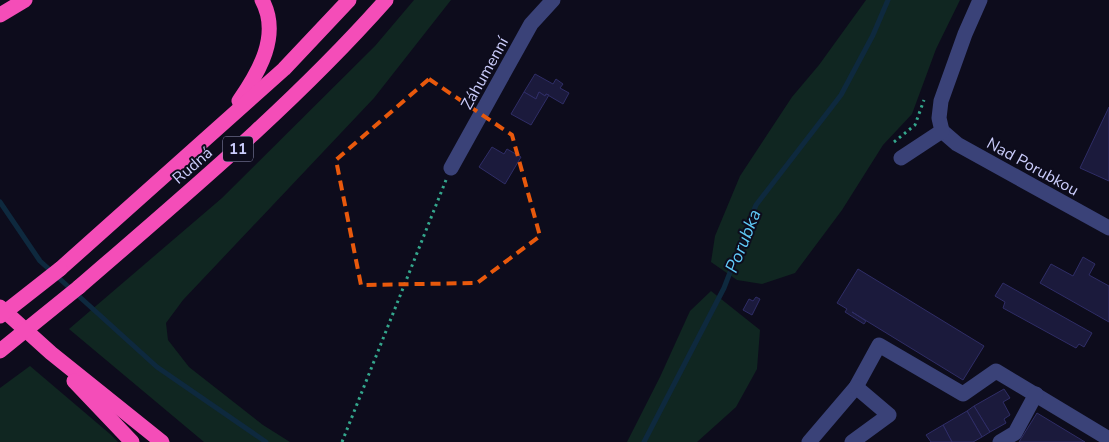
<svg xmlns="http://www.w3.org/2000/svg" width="1109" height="442" font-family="'Nunito Sans',sans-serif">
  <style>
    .green { fill: #102621 }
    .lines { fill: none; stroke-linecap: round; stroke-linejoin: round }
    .stream { stroke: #0e293e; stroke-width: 5 }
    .building { fill: #1b1a3c; stroke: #2f2d66 }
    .path { stroke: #34a78d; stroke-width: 3; stroke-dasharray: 2.5 4; stroke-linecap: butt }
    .minor { stroke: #3a4278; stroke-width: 15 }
    .highway { stroke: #f44db8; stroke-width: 15 }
    .highway-bridge { stroke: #f44db8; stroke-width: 15 }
    .marked { fill: none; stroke: #e8590c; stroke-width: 4; stroke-dasharray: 10 6; stroke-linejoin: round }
    .labels { text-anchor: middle; stroke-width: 4; stroke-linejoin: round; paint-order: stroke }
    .shield { fill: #0d0c1c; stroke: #9293b9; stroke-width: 1 }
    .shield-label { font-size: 15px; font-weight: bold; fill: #cbcdfc }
    .street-label { font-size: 16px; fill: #cbcdfc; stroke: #0d0c1c }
    .water-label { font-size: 18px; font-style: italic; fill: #5fc8f5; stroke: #0d0c1c }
  </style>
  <rect width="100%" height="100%" fill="#0d0c1c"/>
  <g class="green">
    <polygon points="414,0 451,0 374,98 183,300 166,323 168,340 189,367 263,425 290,442 204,442 69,329 222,198 375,46"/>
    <polygon points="866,0 960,0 936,49 912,114 883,145 842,210 795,273 762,284 737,280 711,262 715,236 740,176 792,97 819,65"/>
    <polygon points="711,291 760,330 757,369 736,407 697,442 627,442 660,377 690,311"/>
    <polygon points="30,366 110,434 118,442 0,442 0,388"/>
  </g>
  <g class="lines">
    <g class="stream">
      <polyline points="0,202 40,261 157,367 266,442"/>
      <polyline points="644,442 724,288 756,205 841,95 873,35 888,0"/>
    </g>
  </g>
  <g class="building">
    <polygon points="535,74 553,84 556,79 563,84 560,88 569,93 563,104 546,94 545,96 539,92 536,99 524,92"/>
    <polygon points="524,92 536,99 539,92 545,96 546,94 549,95 531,125 511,114"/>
    <polygon points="1109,107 1109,181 1080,168"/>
    <polygon points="492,147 504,154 507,149 521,157 505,184 479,167"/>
    <polygon points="1083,257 1095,264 1089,275 1109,286 1109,322 1040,283 1051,264 1073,276"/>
    <polygon points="858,269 984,346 963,380 852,312 866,321 864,324 845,312 847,309 837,303"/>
    <polygon points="1003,283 1092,333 1084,347 1079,344 1076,348 1003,308 1005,302 995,296"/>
    <polygon points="756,297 760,299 752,315 743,310 749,299 753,301"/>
    <polygon points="1004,389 1010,398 1003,402 1010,415 1004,419 1006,423 990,432 974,406"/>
    <polygon points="974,406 990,432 982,437 967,411"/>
    <polygon points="967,411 982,437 973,442 952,442 943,425"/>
    <polygon points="1037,413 1085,442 1019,442"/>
    <polygon points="943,425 952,442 931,442 926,435"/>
  </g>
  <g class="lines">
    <g class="path">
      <polyline points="894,142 915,125 924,100"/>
      <polyline points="342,442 446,180"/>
    </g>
    <g class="minor">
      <polyline points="942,131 957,144 1109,228"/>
      <polyline points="901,158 942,131 939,118 941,101 965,34 980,0"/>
      <polyline points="451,168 531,24 553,0"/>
      <polyline points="809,442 856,387 879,345 963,394 996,371 1109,439"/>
      <polyline points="852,442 889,415 856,387"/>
      <polyline points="1000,442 1015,433 1036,394"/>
    </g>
    <g class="highway">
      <polyline points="0,15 25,0"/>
      <path d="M239 101C259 72 281 35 262 0"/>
      <polyline points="60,269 284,69 349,0"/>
      <path d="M79 287C185 195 293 105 386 0"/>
      <polyline points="0,307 51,353 162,442"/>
      <polyline points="74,381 132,442"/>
    </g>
    <g class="highway-bridge">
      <polyline points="0,316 60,269"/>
      <polyline points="0,351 79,287"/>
    </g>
  </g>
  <path class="marked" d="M429 79 512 135 540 236 477 283 361 285 336 160Z"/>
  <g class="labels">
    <rect class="shield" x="223" y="136.5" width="30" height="25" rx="4"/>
    <g class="shield-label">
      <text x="238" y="154">11</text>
    </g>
    <g class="street-label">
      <text transform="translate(484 73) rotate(-61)" y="6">Záhumenní</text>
      <text transform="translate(192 165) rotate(-41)" y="6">Rudná</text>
      <text transform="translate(1033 166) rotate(29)" y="6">Nad Porubkou</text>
    </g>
    <g class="water-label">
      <text transform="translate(743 241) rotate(-68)" y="6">Porubka</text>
    </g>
  </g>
</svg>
